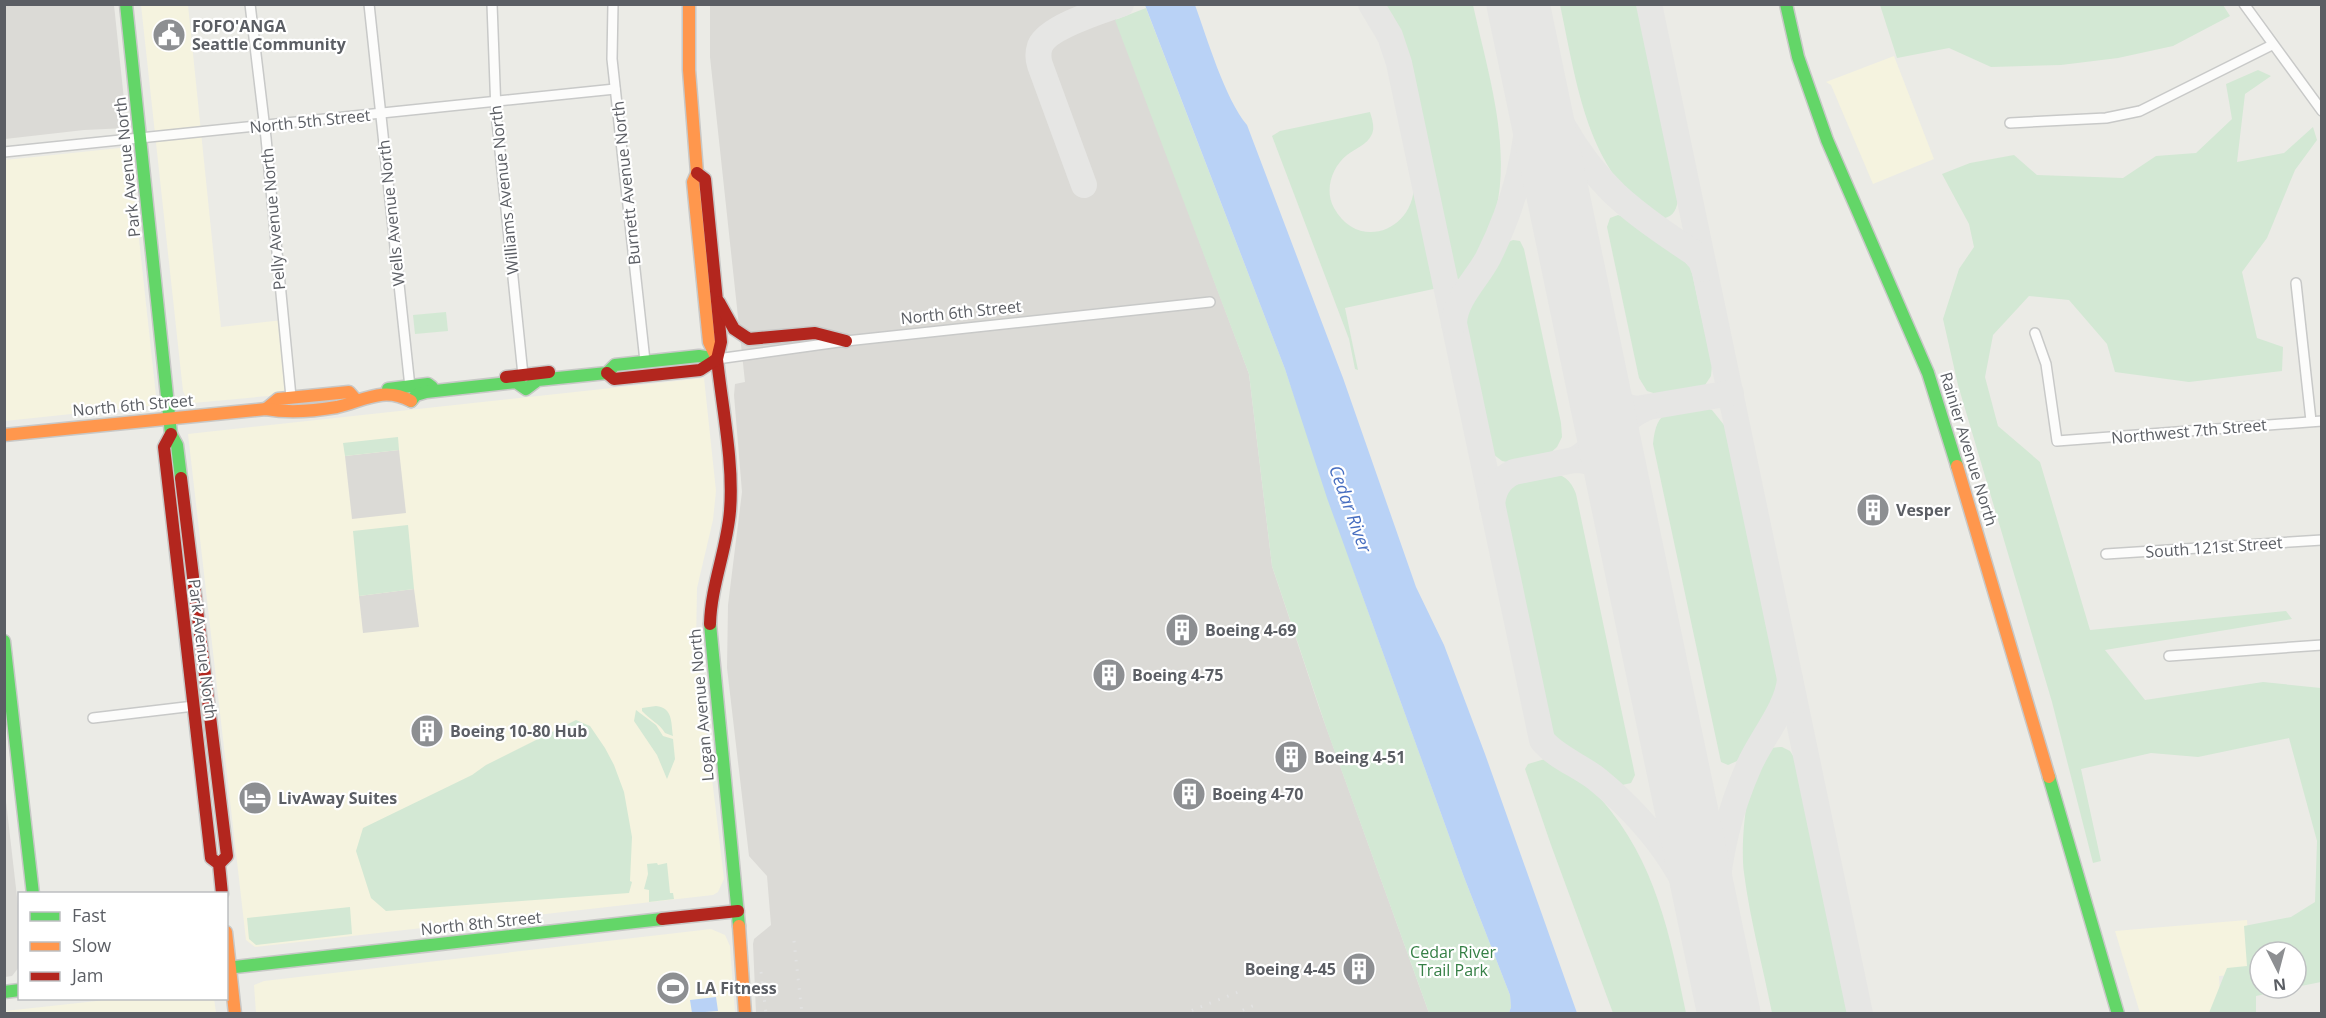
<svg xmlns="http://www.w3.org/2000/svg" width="2326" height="1018" font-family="'Open Sans',sans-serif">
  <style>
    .commercial { fill: #f5f3df }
    .industrial { fill: #dbdad6 }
    .green { fill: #d3e8d4 }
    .water { fill: #b9d2f6 }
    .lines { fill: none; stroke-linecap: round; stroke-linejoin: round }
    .taxiway { stroke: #e6e6e4; stroke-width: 26 }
    .runway { stroke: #e6e6e4; stroke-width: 63 }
    .street-casing { stroke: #c8c9c8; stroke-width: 12 }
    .fast-casing { stroke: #c8c8c7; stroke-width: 15 }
    .slow-casing { stroke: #c8c8c7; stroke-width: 15 }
    .jam-casing { stroke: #c8c8c7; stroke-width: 15 }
    .street { stroke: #fcfcfb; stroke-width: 9 }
    .fast { stroke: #63d668; stroke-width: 12 }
    .slow { stroke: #ff974d; stroke-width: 12 }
    .jam { stroke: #b3261e; stroke-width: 12 }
    .rail { stroke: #e2e2e2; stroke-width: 3; stroke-dasharray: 1.5 8; stroke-linecap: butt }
    .labels { text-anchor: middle; stroke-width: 4.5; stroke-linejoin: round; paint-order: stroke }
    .poi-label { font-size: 16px; font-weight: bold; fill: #5b5e64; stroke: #fff; text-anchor: start }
    .street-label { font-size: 16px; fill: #5b5e64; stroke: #fff }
    .park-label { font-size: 16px; fill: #368046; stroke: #fff }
    .water-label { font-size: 18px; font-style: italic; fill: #476ec0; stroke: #fff }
  </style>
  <rect width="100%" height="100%" fill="#ebebe6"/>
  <g class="commercial">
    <polygon points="141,5 188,5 221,327 283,320 290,394 193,403 187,399 183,391"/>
    <polygon points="1894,56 1934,159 1873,184 1831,85 1826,82"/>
    <polygon points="129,147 157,405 5,421 5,160"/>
    <polygon points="704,378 716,491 713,520 697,588 696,644 724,879 718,892 713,895 255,947 246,940 188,434"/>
    <polygon points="2247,920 2251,973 2219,976 2221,1013 2140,1013 2115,931"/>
    <polygon points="711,929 725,935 730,946 735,1013 256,1013 254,985 264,981"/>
    <polygon points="214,998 216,1013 5,1013 5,1011 115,999"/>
  </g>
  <g class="industrial">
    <polygon points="4,5 114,5 127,128 84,130 5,139"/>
    <polygon points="710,5 1111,5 1249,374 1272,566 1320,710 1429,1013 756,1013 753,944 754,939 771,925 767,876 749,856 727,668 728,605 742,492 734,395 735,384 745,382 710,57"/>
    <polygon points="399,450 406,513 352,519 345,456"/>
    <polygon points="414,589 419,627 363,633 359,596"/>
    <polygon points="4,784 20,923 19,967 12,976 5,977"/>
  </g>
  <g class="green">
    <path d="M1380 5H1473C1490 83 1523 178 1479 252 1472 263 1467 274 1456 281L1450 273 1409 71 1399 42Z"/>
    <path d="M1560 5H1638L1678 200C1676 212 1672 218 1659 219 1586 172 1577 83 1560 5Z"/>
    <polygon points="2116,5 2223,5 2230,16 2173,46 2118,58 2061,65 1991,67 1949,48 1897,58 1880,5"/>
    <polygon points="1146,8 1285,369 1360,589 1464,877 1510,995 1511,1007 1509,1013 1429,1013 1327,730 1272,566 1249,374 1115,20"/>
    <polygon points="2258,70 2271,76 2245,94 2237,162 2284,153 2313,127 2317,140 2295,170 2267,238 2242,272 2257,338 2283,347 2282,371 2189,382 2115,372 2107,344 2069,300 2029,296 1993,335 1985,377 1998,426 2040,462 2090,630 2286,611 2292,619 2105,650 2145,700 2263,682 2321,688 2321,982 2296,987 2296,952 2260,952 2260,988 2292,988 2256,996 2256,1013 2209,1013 2227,968 2247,966 2244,926 2291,917 2315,902 2317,841 2289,738 2198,757 2151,753 2081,769 2101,861 2093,863 2052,702 1958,385 1943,319 1959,269 1974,247 1969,224 1942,174 1970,163 2014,155 2037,175 2123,178 2156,156 2196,153 2232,119 2226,84"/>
    <path d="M1370 112C1372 119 1375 127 1372 134 1368 144 1355 149 1347 155 1332 167 1324 190 1334 208 1358 252 1415 231 1414 183H1417L1438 288 1345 308 1358 370 1355 369 1349 339 1272 136 1280 131Z"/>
    <polygon points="1618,215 1626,218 1680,257 1691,268 1712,365 1711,376 1705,385 1663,396 1647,391 1639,378 1607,227 1610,218"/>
    <polygon points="1513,240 1520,241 1524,249 1561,423 1562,437 1557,447 1548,455 1512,463 1502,461 1493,454 1486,447 1461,325 1464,310 1504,244"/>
    <polygon points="446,312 448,331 415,334 413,315"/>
    <path d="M1702 407 1712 410 1728 430 1780 689 1737 761 1728 765 1721 762 1653 444C1657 407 1669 413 1702 407Z"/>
    <polygon points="398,437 399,450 345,456 343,443"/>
    <path d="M1547 473C1563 473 1571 480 1576 494L1635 775 1631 783 1622 785 1549 735 1543 724 1499 507 1498 494C1511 478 1528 477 1547 473Z"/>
    <polygon points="408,525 414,589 359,596 353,531"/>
    <path d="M656 706C673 708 671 722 673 736L665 733C659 723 650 720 642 711V708Z"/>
    <polygon points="636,710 656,725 663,736 673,739 675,759 667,779 657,755 634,721"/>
    <polygon points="576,720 590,726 605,748 614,765 624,792 632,837 630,881 632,882 629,893 386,911 371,898 356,851 363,828 472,775 486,765"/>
    <path d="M1782 747 1790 751 1795 759 1848 1013H1772C1763 967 1750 920 1744 873 1740 846 1746 772 1765 753 1770 748 1775 747 1782 747Z"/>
    <path d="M1545 759 1554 762C1569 774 1588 785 1601 799 1656 862 1670 935 1686 1013H1613L1551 845 1525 769 1528 764Z"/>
    <polygon points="657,863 658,865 667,863 670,893 673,893 674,899 649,902 649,890 644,889 648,874 647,864"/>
    <polygon points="350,907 352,934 256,945 249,939 247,918"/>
  </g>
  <g class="water">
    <path d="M1145 5H1195C1207 38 1225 99 1247 125L1343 378 1416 587 1444 645 1485 754 1577 1013H1509L1511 1007 1510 995 1464 877 1327 498 1285 369Z"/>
    <polygon points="716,997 718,1011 692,1013 690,1000"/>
  </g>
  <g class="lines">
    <g class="taxiway">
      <path d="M1371 4 1390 36 1399 63 1542 740C1555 757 1581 766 1598 780 1661 832 1692 884 1718 961"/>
      <polyline points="1649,4 1860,1014"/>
      <path d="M1526 43C1546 99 1572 153 1616 195 1640 217 1667 235 1694 253L1701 261 1704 269"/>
      <path d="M1084 185 1040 65C1038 59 1038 52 1040 46 1048 27 1101 11 1121 4"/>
      <path d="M1454 323C1455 299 1477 279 1488 258 1518 198 1533 134 1528 67"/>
      <path d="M1594 370C1604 391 1613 404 1636 409L1731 393"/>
      <path d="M1574 460C1594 450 1602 433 1603 411"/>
      <path d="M1613 462C1615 435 1618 421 1644 409"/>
      <path d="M1492 506C1493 490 1499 479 1514 472L1574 460C1596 460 1608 470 1619 489"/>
      <path d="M1718 940C1717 926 1715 912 1716 899 1719 852 1730 809 1749 766 1760 740 1788 708 1790 679"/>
    </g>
    <polyline class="runway" points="1518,4 1729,1014"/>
    <defs>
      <g id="street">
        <polyline points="250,4 266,138 291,397"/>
        <polyline points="369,4 410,387"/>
        <polyline points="492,4 496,112 523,375"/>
        <polyline points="613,4 612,59 645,361"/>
        <polyline points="2244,4 2322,111"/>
        <polyline points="2010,123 2106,118 2140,111 2272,45"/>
        <polyline points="4,152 615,89"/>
        <polyline points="2296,283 2311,421"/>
        <polyline points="2035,333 2046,364 2057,441 2322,421"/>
        <polyline points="717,359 846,341 1210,302"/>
        <polyline points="2106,554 2322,540"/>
        <polyline points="2169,656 2322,645"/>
        <polyline points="93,718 194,706"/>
      </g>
      <g id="fast">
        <polyline points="126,4 171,434 177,445 181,478"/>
        <polyline points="1786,4 1798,57 1827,140 1928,373 1957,466"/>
        <polyline points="388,389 428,384 432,387"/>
        <polyline points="411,401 416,395 426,392 516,382 526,389 538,380 607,373 615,365 699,356 717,359"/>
        <polyline points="710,624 739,926"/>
        <polyline points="4,641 33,894"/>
        <polyline points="2049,777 2118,1014"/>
        <polyline points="226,968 662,919"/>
        <polyline points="4,992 20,990"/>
      </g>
      <g id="slow">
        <polyline points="689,4 689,70 697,173 693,182 709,342 717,359"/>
        <polyline points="266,409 278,399 349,392 356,400"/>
        <path d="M4 435 266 409C289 413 314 411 337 407 363 401 383 386 411 401"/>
        <polyline points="1957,466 2049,777"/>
        <polyline points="739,926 745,1014"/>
        <polyline points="226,932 235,1014"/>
      </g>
      <g id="jam">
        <path d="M697 173 705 179 721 342 717 359C722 407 734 463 730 511 727 549 711 585 710 624"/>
        <polyline points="719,302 734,329 749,339 815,333 846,341"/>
        <polyline points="607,373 614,379 700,370 717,359"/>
        <polyline points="506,377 549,372"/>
        <polyline points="171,434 164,447 211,858 219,864 222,894"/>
        <polyline points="181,478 227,856 219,864"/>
        <polyline points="662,919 738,911"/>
      </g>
    </defs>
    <use href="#street" class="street-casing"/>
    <use href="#fast" class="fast-casing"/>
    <use href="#slow" class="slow-casing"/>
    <use href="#jam" class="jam-casing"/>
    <use href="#street" class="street"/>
    <use href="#fast" class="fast"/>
    <use href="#slow" class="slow"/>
    <use href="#jam" class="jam"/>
    <g class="rail">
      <polyline points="794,941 802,1014"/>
      <polyline points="761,972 766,1014"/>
      <polyline points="1183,1014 1243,990"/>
      <polyline points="1234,1014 1257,1004"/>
    </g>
  </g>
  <defs>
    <symbol id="civic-disc" viewBox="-11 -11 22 22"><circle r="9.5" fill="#8d8f92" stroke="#fff"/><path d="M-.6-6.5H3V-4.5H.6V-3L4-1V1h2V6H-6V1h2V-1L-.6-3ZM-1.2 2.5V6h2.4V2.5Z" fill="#fff"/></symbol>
    <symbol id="building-disc" viewBox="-11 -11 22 22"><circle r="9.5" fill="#8d8f92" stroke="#fff"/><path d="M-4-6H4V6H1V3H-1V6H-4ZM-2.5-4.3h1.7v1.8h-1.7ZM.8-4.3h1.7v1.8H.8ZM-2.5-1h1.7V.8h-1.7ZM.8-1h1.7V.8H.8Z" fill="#fff"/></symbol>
    <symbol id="hotel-disc" viewBox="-11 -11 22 22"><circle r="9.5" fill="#8d8f92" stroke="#fff"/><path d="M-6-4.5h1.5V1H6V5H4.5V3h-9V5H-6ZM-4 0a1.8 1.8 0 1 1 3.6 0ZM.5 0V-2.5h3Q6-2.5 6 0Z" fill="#fff"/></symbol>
    <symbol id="stadium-disc" viewBox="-11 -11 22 22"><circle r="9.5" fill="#8d8f92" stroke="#fff"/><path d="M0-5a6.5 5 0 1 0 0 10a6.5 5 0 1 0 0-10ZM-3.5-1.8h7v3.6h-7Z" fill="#fff"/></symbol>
  </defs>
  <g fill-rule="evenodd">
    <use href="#civic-disc" x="150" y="16" width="38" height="38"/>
    <use href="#building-disc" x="1854" y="491" width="38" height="38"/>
    <use href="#building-disc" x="1163" y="611" width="38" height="38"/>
    <use href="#building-disc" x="1090" y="656" width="38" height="38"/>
    <use href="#building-disc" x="408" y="712" width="38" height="38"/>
    <use href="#building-disc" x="1272" y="738" width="38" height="38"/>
    <use href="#building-disc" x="1170" y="775" width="38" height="38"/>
    <use href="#hotel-disc" x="236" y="779" width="38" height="38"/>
    <use href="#building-disc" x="1340" y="950" width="38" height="38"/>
    <use href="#stadium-disc" x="654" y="969" width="38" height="38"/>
  </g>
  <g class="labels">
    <g class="poi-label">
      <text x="192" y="32">FOFO'ANGA<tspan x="192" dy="18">Seattle Community</tspan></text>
      <text x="1896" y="516">Vesper</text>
      <text x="1205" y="636">Boeing 4-69</text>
      <text x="1132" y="681">Boeing 4-75</text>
      <text x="450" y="737">Boeing 10-80 Hub</text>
      <text x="1314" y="763">Boeing 4-51</text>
      <text x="1212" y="800">Boeing 4-70</text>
      <text x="278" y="804">LivAway Suites</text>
      <text x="1336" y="975" text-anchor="end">Boeing 4-45</text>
      <text x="696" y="994">LA Fitness</text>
    </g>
    <g class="street-label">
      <text transform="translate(310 121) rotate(-6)" y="6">North 5th Street</text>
      <text transform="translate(127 167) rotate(-96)" y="6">Park Avenue North</text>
      <text transform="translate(626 183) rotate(-96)" y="6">Burnett Avenue North</text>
      <text transform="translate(504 190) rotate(-96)" y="6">Williams Avenue North</text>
      <text transform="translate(391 213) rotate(-96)" y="6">Wells Avenue North</text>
      <text transform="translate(273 219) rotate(-95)" y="6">Pelly Avenue North</text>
      <text transform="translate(961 312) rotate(-6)" y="6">North 6th Street</text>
      <text transform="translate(133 405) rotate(-5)" y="6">North 6th Street</text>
      <text transform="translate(2189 431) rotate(-5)" y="6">Northwest 7th Street</text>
      <text transform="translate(1969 449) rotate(73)" y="6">Rainier Avenue North</text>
      <text transform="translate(2214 547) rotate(-4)" y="6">South 121st Street</text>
      <text transform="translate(203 649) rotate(83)" y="6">Park Avenue North</text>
      <text transform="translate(701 705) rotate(-95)" y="6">Logan Avenue North</text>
      <text transform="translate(481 923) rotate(-6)" y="6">North 8th Street</text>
    </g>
    <g class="park-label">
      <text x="1453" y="958">Cedar River<tspan x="1453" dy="18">Trail Park</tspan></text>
    </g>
    <g class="water-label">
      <text transform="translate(1350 509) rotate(70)" y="6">Cedar River</text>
    </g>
  </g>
  <rect width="2326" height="1018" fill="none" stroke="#5b5e64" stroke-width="12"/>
  <rect x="18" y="892" width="210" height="108" fill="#ffffff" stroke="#bdbfc1" stroke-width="1.5"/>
  <rect x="30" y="912" width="30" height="9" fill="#63d668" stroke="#bdbfc1" stroke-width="1.5"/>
  <text x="72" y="922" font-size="18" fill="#5b5e64">Fast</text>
  <rect x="30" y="942" width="30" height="9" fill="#ff974d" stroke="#bdbfc1" stroke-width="1.5"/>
  <text x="72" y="952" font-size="18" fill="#5b5e64">Slow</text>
  <rect x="30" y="972" width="30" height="9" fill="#b3261e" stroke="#bdbfc1" stroke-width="1.5"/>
  <text x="72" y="982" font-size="18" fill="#5b5e64">Jam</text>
  <g transform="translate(2278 970) rotate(174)"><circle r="28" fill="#ffffff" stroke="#bdbfc1" stroke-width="1.5"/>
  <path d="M0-4.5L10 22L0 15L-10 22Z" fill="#8d8f92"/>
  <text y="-9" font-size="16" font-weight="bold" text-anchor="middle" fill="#5b5e64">N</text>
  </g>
</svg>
